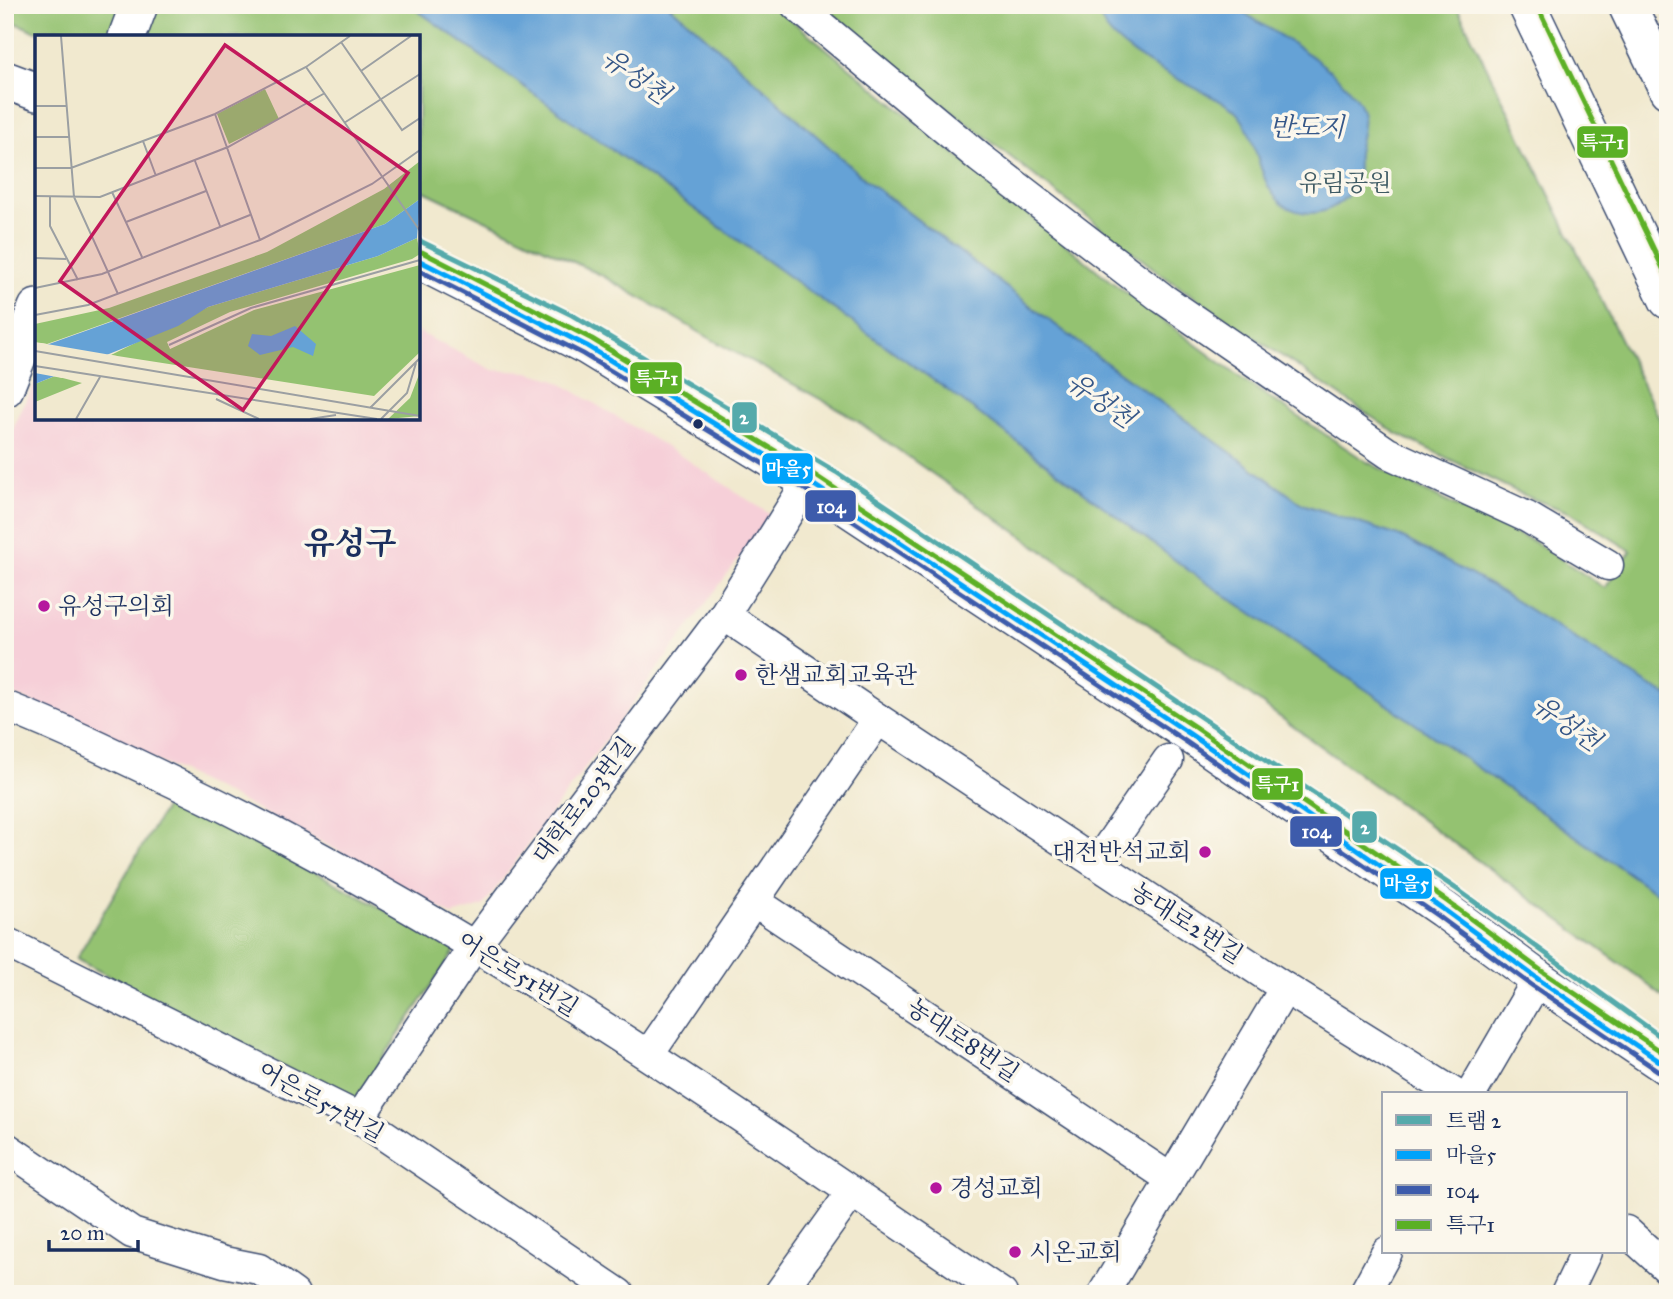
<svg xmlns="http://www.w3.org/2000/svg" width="1673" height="1299" font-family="'IM FELL Great Primer','Noto Serif KR',serif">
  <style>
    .built { fill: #f6cfd8 }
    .green { fill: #94c271; stroke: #587868; stroke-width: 2 }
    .water { fill: #65a2d6; stroke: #40689a; stroke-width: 2 }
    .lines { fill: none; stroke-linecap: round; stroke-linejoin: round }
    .minor-casing { stroke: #3b4b6f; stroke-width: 33 }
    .major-casing { stroke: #3b4b6f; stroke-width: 40 }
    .minor { stroke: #fff; stroke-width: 30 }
    .major { stroke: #fff; stroke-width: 37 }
    .bus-1-casing { stroke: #fbf7ec; stroke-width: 10 }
    .bus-2-casing { stroke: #fbf7ec; stroke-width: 10 }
    .bus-3-casing { stroke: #fbf7ec; stroke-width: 10 }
    .bus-1 { stroke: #00a3fb; stroke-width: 5 }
    .bus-2 { stroke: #3d5bab; stroke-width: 5 }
    .bus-3 { stroke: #5bb025; stroke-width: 5 }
    .tram-1-casing { stroke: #fbf7ec; stroke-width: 10 }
    .tram-1 { stroke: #55aaab; stroke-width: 5 }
    .bus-dot { fill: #1b2f5e; stroke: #fbf7ec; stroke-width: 2.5 }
    .poi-dot { fill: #b5179e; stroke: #fbf7ec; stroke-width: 2.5 }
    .labels { text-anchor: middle; stroke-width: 7; stroke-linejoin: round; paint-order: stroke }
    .park-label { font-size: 24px; fill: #3f5b64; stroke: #fbf7ec }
    .poi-label { font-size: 24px; fill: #1b2f5e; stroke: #fbf7ec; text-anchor: start }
    .street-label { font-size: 24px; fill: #1b2f5e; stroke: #fbf7ec }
    .water-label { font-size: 26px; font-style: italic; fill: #355788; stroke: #fbf7ec }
    .district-label { font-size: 32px; font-weight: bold; fill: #1b2f5e; stroke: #fbf7ec }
    .inset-road { fill: none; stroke: #9b9fa2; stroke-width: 2 }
    .view { fill: #c2185b; fill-opacity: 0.15; stroke: #c2185b; stroke-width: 3.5 }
    .inset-edge { fill: none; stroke: #1b2f5e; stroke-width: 3.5 }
    .line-badge { stroke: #fbf7ec; stroke-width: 2.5 }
    .badge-label { font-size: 19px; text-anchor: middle; font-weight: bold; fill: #fff }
  </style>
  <rect width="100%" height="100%" fill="#fbf7ec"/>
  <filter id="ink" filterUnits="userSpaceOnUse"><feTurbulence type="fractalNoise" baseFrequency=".0143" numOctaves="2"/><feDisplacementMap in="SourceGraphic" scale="14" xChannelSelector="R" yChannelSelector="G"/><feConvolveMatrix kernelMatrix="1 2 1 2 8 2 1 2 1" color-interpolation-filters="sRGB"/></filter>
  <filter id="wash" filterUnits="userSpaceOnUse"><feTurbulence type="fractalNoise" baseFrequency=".00686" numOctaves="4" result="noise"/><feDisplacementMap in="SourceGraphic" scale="28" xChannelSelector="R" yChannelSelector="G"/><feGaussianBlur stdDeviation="1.57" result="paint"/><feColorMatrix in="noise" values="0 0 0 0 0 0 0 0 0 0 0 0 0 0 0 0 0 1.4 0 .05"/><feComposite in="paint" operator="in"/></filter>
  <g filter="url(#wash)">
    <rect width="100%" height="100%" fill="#f1e9cf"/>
    <polygon class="built" points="418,328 422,334 493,370 528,372 554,379 683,457 771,515 483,906 452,915 337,850 213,787 5,690 5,450 20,412 37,380 37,418 418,418"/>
    <g class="green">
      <polygon points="5,5 410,5 957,397 1195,575 1371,693 1668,901 1668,1001 1637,976 1247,693 844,412 718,343 601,275 418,188 418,37 94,37 82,32 59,29 34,31 5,18"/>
      <polygon points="668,5 773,5 1109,280 1249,384 1367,462 1473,515 1533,541 1605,588 1631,551 1571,513 1528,497 1397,434 1162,275 872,49 823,5 1456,5 1668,436 1668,697 1490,585 1401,537 1302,504 1091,352 868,182 695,27"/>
      <polygon points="173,794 456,949 353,1103 76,959"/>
    </g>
    <g class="water">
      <polygon points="410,5 668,5 695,27 868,182 1091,352 1302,504 1401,537 1490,585 1668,697 1668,901 1371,693 1195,575 957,397"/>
      <path d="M1099 5H1239L1246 14C1283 39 1329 61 1355 97 1370 117 1361 133 1358 153 1357 160 1359 167 1357 174 1352 201 1324 219 1297 211 1250 198 1266 129 1227 105 1197 86 1093 47 1099 5Z"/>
    </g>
  </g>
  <g filter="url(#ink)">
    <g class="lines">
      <defs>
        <g id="minor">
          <polyline points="796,5 980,158 1162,298 1388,453 1527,517 1608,565"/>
          <polyline points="724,615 878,719 1285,988 1455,1094"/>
          <path d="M5 706C63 729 119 756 175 783 468 924 734 1112 1002 1294"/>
          <polyline points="1097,863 1168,760"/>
          <polyline points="754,901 1171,1179"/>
          <polyline points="5,942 359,1118 619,1294"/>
          <polyline points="649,1054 878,719"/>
          <polyline points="1471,1094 1538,979"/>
          <polyline points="359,1118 474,946 724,615 808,481"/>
          <polyline points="5,1147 132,1233 224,1262 259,1269 294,1294"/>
          <polyline points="1626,1231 1668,1269"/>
          <polyline points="779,1294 852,1192"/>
          <polyline points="1103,1294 1285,988"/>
          <polyline points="1364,1294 1387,1252"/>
          <polyline points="1566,1294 1586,1252"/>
        </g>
        <g id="major">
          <polyline points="1527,5 1668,300"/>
          <polyline points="1627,5 1668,90"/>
          <polyline points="127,37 139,5"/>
          <polyline points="5,80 37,92"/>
          <polyline points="418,260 587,346 808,481 1190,734 1443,909 1538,979 1668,1067"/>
          <polyline points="5,388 37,308"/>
        </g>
      </defs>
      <use href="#minor" class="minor-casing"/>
      <use href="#major" class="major-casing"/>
      <use href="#minor" class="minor"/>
      <use href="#major" class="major"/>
      <defs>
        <polyline id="bus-1" points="418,260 587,346 808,481 1190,734 1443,909 1538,979 1668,1067"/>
        <polyline id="bus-2" points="418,270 583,354 803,488 1185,741 1438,916 1533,986 1663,1074"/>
        <g id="bus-3">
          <polyline points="1537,5 1668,279"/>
          <polyline points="422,252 592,339 813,474 1195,727 1448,902 1543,972 1668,1056"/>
        </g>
      </defs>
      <use href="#bus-1" class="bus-1-casing"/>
      <use href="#bus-2" class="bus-2-casing"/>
      <use href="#bus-3" class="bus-3-casing"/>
      <use href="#bus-1" class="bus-1"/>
      <use href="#bus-2" class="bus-2"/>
      <use href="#bus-3" class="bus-3"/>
      <defs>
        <polyline id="tram-1" points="418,240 572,315 836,472 1458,890 1668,1042"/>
      </defs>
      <use href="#tram-1" class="tram-1-casing"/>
      <use href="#tram-1" class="tram-1"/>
    </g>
  </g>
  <circle class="bus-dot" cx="698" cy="424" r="6"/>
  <g class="poi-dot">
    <circle cx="44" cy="606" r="7"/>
    <circle cx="741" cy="675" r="7"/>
    <circle cx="1205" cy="852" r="7"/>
    <circle cx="936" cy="1188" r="7"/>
    <circle cx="1015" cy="1252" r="7"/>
  </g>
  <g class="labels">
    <g class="park-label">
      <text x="1345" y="191">유림공원</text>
    </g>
    <g class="poi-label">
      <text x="58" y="614">유성구의회</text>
      <text x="755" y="683">한샘교회교육관</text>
      <text x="1191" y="860" text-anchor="end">대전반석교회</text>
      <text x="950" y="1196">경성교회</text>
      <text x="1029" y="1260">시온교회</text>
    </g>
    <g class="street-label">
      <text transform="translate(584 800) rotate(-53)" y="8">대학로203번길</text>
      <text transform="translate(1187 923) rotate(33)" y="8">농대로2번길</text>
      <text transform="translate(518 974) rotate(32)" y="8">어은로51번길</text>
      <text transform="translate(963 1040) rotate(34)" y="8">농대로8번길</text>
      <text transform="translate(321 1102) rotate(29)" y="8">어은로57번길</text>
    </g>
    <g class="water-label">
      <text transform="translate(636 76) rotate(35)" y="9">유성천</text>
      <text x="1307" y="136">반도지</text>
      <text transform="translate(1101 400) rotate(35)" y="9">유성천</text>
      <text transform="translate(1567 723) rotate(35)" y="9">유성천</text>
    </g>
    <g class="district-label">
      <text x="350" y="554">유성구</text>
    </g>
  </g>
  <g transform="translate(35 35)">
    <rect width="385" height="385" fill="#f1e9cf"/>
    <path d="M230 54 244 84 194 109 182 79ZM385 126V164L350 189 12 309 0 307V289L74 273 232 217 349 154ZM382 203 385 219 377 224 195 277 132 307 135 314 219 275 385 230V317L339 361 76 320 173 272 343 221ZM385 337V381L353 384 375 363ZM20 341 47 348 0 367V349Z" fill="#94c271"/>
    <path d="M385 164 382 203 343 221 173 272 143 291 0 349V314L350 189ZM260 291 281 309 278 321 258 312 225 320 213 311 217 299 236 301Z" fill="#65a2d6"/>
    <path d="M6 308 82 321 27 343 0 338V311Z" fill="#f1e9cf"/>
    <path class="inset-road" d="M26 1 39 162 83 259M306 7 367 95 385 83M271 32 385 196M326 36 376 1M0 71H32M180 79 225 205M309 88 385 39M0 102H34M108 106 121 141M160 126 185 191M0 133H36L180 79 271 32 315 1M77 157 107 222M0 161 65 162 193 112 290 58M15 161V191L43 245M91 187 171 156M0 223 31 224M0 253 67 239 215 180M0 280 53 270 225 205 337 149 385 115M134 310 216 273 385 225M0 316 385 381M0 331 342 384M181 364 224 384M335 373 385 323M41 384 65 342M275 384 301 380M346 384 372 358 381 328"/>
    <path class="view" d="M190 10 373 138 208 375 25 246Z"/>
    <rect width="385" height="385" class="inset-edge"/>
  </g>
  <g class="line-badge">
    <rect x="1576" y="125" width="53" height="34" rx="7" fill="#5bb025"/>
    <rect x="629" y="361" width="54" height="34" rx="7" fill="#5bb025"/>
    <rect x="731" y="401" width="27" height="33" rx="7" fill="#55aaab"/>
    <rect x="761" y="452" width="53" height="33" rx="7" fill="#00a3fb"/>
    <rect x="804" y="489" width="53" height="34" rx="7" fill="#3d5bab"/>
    <rect x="1251" y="767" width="53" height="34" rx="7" fill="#5bb025"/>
    <rect x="1351" y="810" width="27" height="34" rx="7" fill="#55aaab"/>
    <rect x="1289" y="815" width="54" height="33" rx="7" fill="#3d5bab"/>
    <rect x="1379" y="867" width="54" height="33" rx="7" fill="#00a3fb"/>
  </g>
  <g class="badge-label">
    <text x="1602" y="149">특구1</text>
    <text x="656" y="385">특구1</text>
    <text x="744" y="424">2</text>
    <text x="788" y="475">마을5</text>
    <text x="831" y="513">104</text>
    <text x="1277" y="791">특구1</text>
    <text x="1365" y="834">2</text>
    <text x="1316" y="838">104</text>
    <text x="1406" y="890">마을5</text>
  </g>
  <rect width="1673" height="1299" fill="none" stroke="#fbf7ec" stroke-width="28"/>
  <rect x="1382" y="1092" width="245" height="161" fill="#fbf7ec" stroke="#a1a7b3" stroke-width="2"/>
  <rect x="1396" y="1115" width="35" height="10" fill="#55aaab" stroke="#a1a7b3" stroke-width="2"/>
  <text x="1446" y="1128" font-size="21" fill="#1b2f5e">트램 2</text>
  <rect x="1396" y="1150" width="35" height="10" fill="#00a3fb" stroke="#a1a7b3" stroke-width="2"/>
  <text x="1446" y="1162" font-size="21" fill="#1b2f5e">마을5</text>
  <rect x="1396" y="1185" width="35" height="10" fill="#3d5bab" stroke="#a1a7b3" stroke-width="2"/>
  <text x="1446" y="1198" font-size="21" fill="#1b2f5e">104</text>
  <rect x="1396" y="1220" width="35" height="10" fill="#5bb025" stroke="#a1a7b3" stroke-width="2"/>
  <text x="1446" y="1232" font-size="21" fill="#1b2f5e">특구1</text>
  <path d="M49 1240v10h89v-10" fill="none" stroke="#1b2f5e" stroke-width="3.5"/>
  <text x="60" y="1240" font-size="21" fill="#1b2f5e" stroke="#fbf7ec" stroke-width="5" paint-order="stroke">20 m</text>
</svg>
